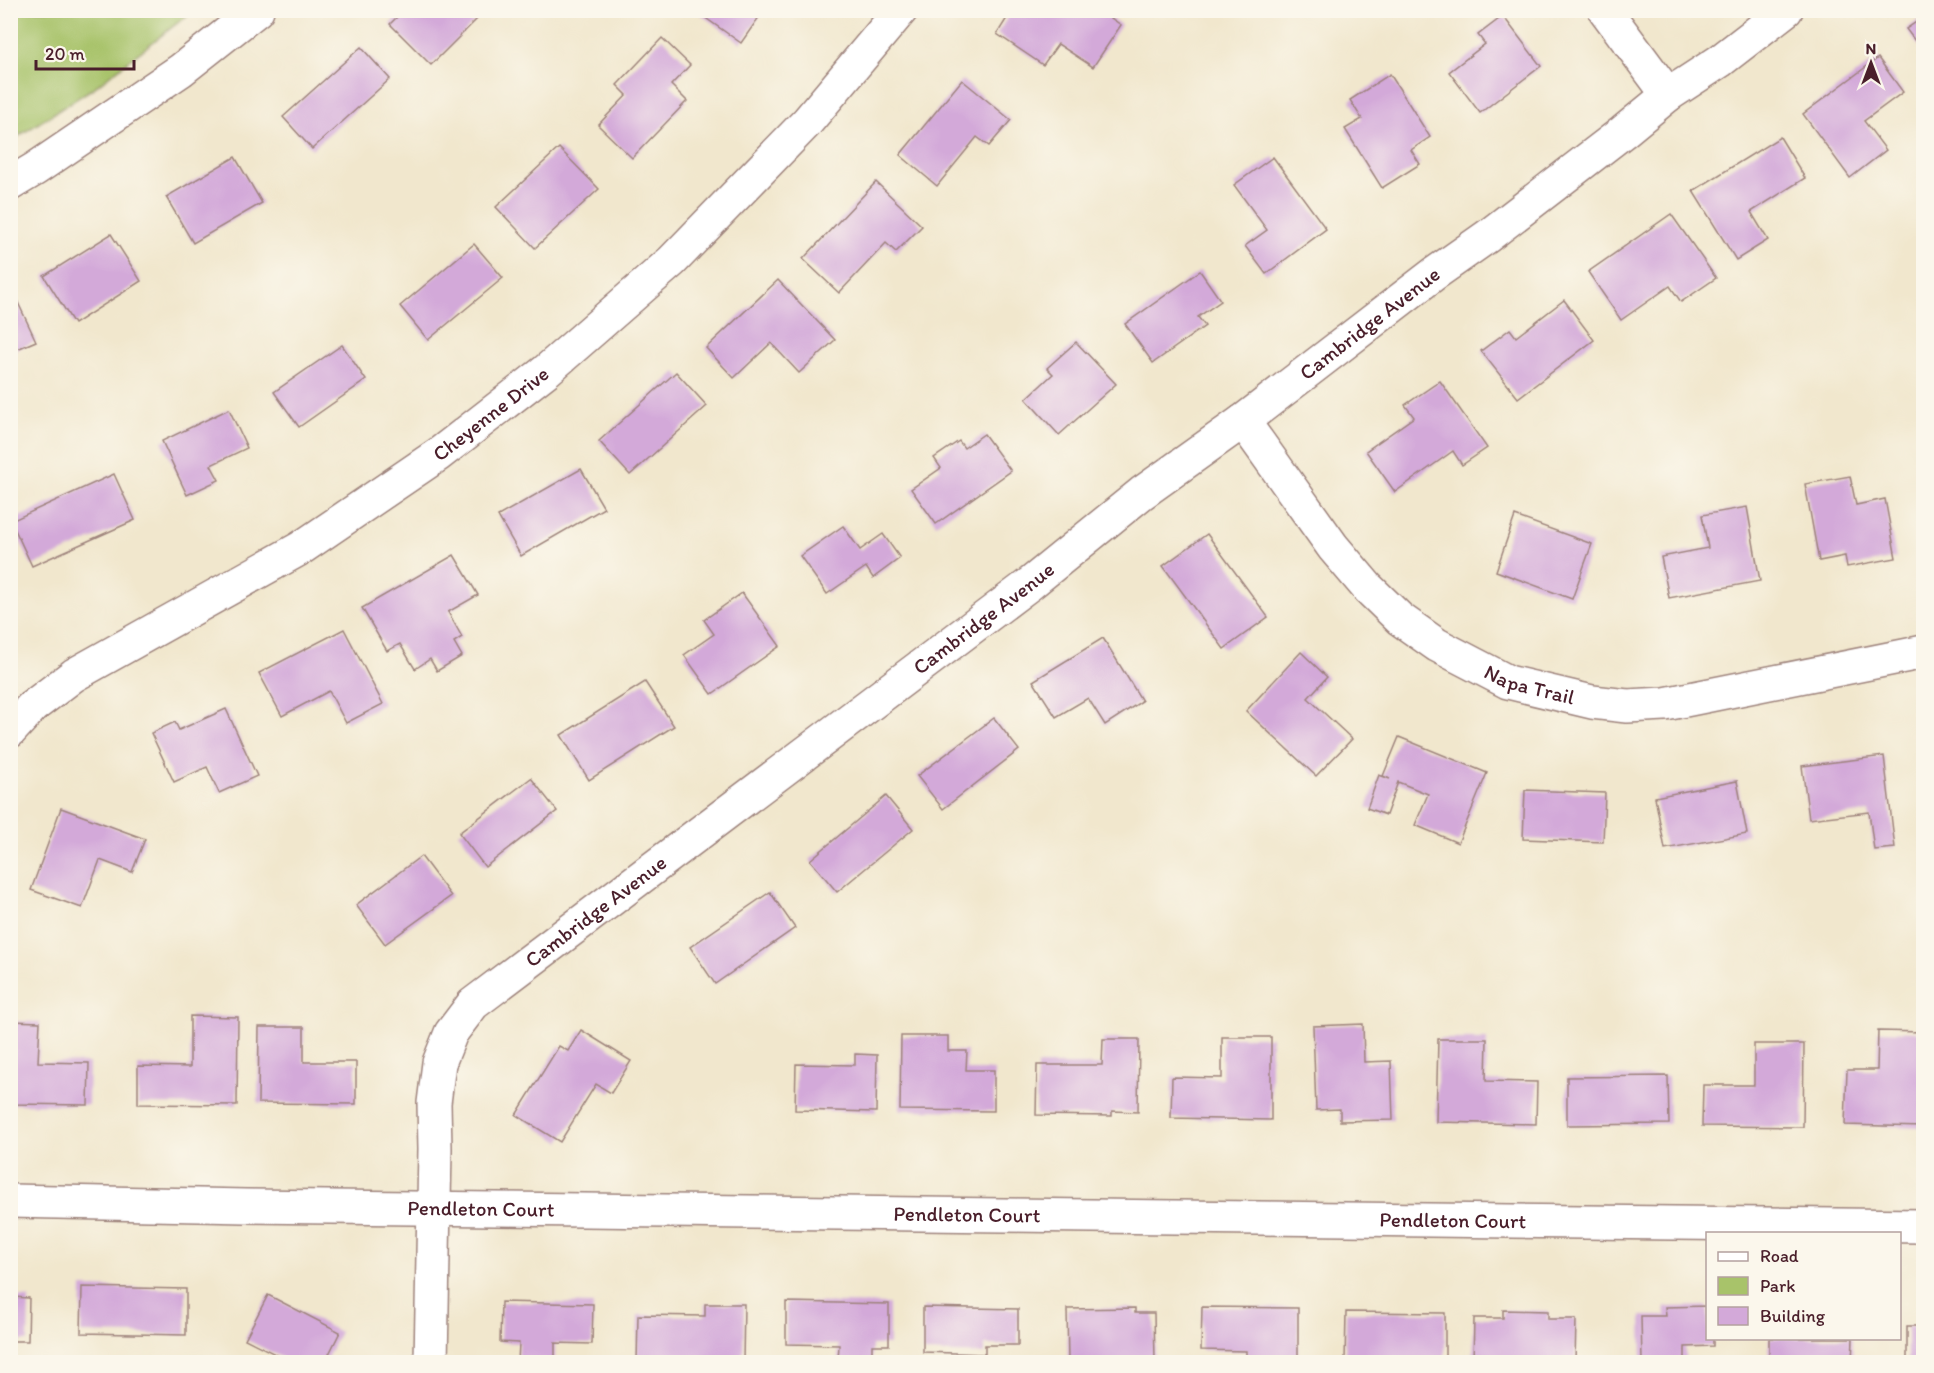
<svg xmlns="http://www.w3.org/2000/svg" width="1934" height="1373" font-family="Itim,sans-serif">
  <style>
    .green { fill: #a8c36a; stroke: #79714a; stroke-width: 1.5 }
    .building { fill: #d3a9d9 }
    .lines { fill: none; stroke-linecap: round; stroke-linejoin: round }
    .minor-casing { stroke: #9e837c; stroke-width: 36 }
    .minor { stroke: #fff; stroke-width: 33 }
    .labels { text-anchor: middle; stroke-width: 4.5; stroke-linejoin: round; paint-order: stroke }
    .street-label { font-size: 21px; fill: #4a1f2b; stroke: #fbf7ec }
  </style>
  <rect width="100%" height="100%" fill="#fbf7ec"/>
  <filter id="ink" filterUnits="userSpaceOnUse"><feTurbulence type="fractalNoise" baseFrequency=".0167" numOctaves="2"/><feDisplacementMap in="SourceGraphic" scale="12" xChannelSelector="R" yChannelSelector="G"/><feConvolveMatrix kernelMatrix="1 2 1 2 8 2 1 2 1" color-interpolation-filters="sRGB"/></filter>
  <filter id="wash" filterUnits="userSpaceOnUse"><feTurbulence type="fractalNoise" baseFrequency=".008" numOctaves="4" result="noise"/><feDisplacementMap in="SourceGraphic" scale="24" xChannelSelector="R" yChannelSelector="G"/><feGaussianBlur stdDeviation="1.35" result="paint"/><feColorMatrix in="noise" values="0 0 0 0 0 0 0 0 0 0 0 0 0 0 0 0 0 1.4 0 .05"/><feComposite in="paint" operator="in"/></filter>
  <g filter="url(#wash)">
    <rect width="100%" height="100%" fill="#f1e7cd"/>
    <polygon class="green" points="11,10 193,10 193,11 95,87 11,141"/>
    <g id="blocks">
      <g class="building">
        <polygon points="404,10 486,10 431,65 390,24"/>
        <polygon points="702,10 764,10 741,43 700,14"/>
        <polygon points="1012,10 1099,10 1121,25 1093,67 1058,44 1043,65 997,34"/>
        <polygon points="1503,16 1541,66 1480,113 1449,72 1485,44 1478,35"/>
        <polygon points="1924,17 1924,53 1906,29"/>
        <polygon points="662,38 690,65 671,85 687,101 632,158 598,125 627,95 617,85"/>
        <polygon points="361,47 390,79 312,149 283,117"/>
        <polygon points="1878,58 1903,92 1864,121 1886,150 1850,178 1803,114"/>
        <polygon points="1390,74 1430,137 1411,150 1420,164 1382,188 1345,129 1362,119 1350,100"/>
        <polygon points="962,80 1011,120 989,146 977,137 937,186 900,155"/>
        <polygon points="1780,137 1805,178 1751,212 1768,240 1736,260 1693,191"/>
        <polygon points="559,148 599,189 535,248 496,207"/>
        <polygon points="235,157 262,203 193,243 166,197"/>
        <polygon points="1273,157 1326,229 1266,274 1245,246 1267,230 1234,185"/>
        <polygon points="876,182 922,226 896,252 886,243 839,293 803,259"/>
        <polygon points="1671,214 1716,278 1681,302 1670,286 1621,320 1588,272"/>
        <polygon points="111,234 141,281 74,324 44,276"/>
        <polygon points="474,244 503,278 428,340 400,306"/>
        <polygon points="1200,271 1221,301 1198,317 1205,326 1153,363 1125,324"/>
        <polygon points="778,280 835,340 799,373 771,343 734,378 706,348"/>
        <polygon points="14,294 36,341 10,352 10,296"/>
        <polygon points="1564,300 1594,340 1518,398 1481,351 1510,329 1516,337"/>
        <polygon points="1076,342 1116,384 1059,435 1026,399 1053,374 1047,368"/>
        <polygon points="342,345 366,380 299,427 274,392"/>
        <polygon points="676,372 707,406 630,475 599,441"/>
        <polygon points="1440,381 1487,448 1462,465 1453,451 1395,492 1366,451 1414,417 1405,405"/>
        <polygon points="229,409 247,448 211,465 219,480 187,495 162,441"/>
        <polygon points="984,434 1011,471 936,524 911,489 941,468 934,458 959,441 964,448"/>
        <polygon points="581,469 604,508 521,556 498,516"/>
        <polygon points="114,474 135,520 32,566 11,521"/>
        <polygon points="1850,476 1856,505 1885,499 1896,558 1847,567 1845,556 1819,561 1805,484"/>
        <polygon points="1747,507 1760,581 1669,598 1661,557 1708,548 1702,515"/>
        <polygon points="1515,516 1592,544 1572,599 1496,571"/>
        <polygon points="843,526 860,550 883,534 900,558 873,578 866,567 827,594 800,556"/>
        <polygon points="1207,534 1268,617 1224,649 1163,566"/>
        <polygon points="454,555 478,595 448,612 462,637 454,642 462,656 437,671 430,659 415,669 400,644 387,651 362,608"/>
        <polygon points="742,593 780,646 712,694 684,655 714,634 704,620"/>
        <polygon points="344,629 383,704 346,723 329,691 282,716 259,673"/>
        <polygon points="1103,638 1142,701 1105,725 1088,698 1056,717 1033,681"/>
        <polygon points="1301,652 1327,677 1308,698 1352,739 1316,776 1246,711"/>
        <polygon points="645,682 674,726 589,780 561,735"/>
        <polygon points="226,709 257,776 219,793 207,767 174,782 151,733 175,722 179,730"/>
        <polygon points="994,718 1019,750 943,809 917,776"/>
        <polygon points="1399,737 1487,773 1458,843 1415,825 1428,794 1398,782 1386,815 1367,808 1379,775 1390,779 1383,776"/>
        <polygon points="1884,756 1895,848 1874,850 1869,812 1809,819 1802,766"/>
        <polygon points="531,778 557,811 485,867 459,833"/>
        <polygon points="1737,781 1747,834 1665,849 1655,797"/>
        <polygon points="1525,790 1605,793 1603,842 1523,839"/>
        <polygon points="886,796 913,829 837,892 810,860"/>
        <polygon points="61,808 145,839 132,872 100,860 82,908 31,890"/>
        <polygon points="421,856 451,896 385,944 356,905"/>
        <polygon points="770,892 795,928 715,984 690,947"/>
        <polygon points="190,1016 238,1017 237,1105 138,1104 138,1066 190,1067"/>
        <polygon points="10,1021 40,1022 38,1062 89,1063 88,1105 10,1104"/>
        <polygon points="1363,1024 1364,1062 1391,1061 1393,1120 1340,1121 1340,1109 1316,1110 1313,1026"/>
        <polygon points="259,1027 304,1027 304,1062 356,1062 356,1104 258,1103"/>
        <polygon points="581,1030 631,1061 611,1093 596,1084 560,1142 516,1115 559,1046 568,1051"/>
        <polygon points="1878,1031 1924,1032 1924,1127 1845,1125 1847,1070 1877,1070"/>
        <polygon points="901,1036 948,1036 948,1051 967,1051 966,1070 994,1070 994,1111 900,1110"/>
        <polygon points="1222,1037 1271,1037 1271,1120 1171,1118 1172,1077 1222,1078"/>
        <polygon points="1103,1039 1139,1039 1138,1112 1112,1111 1112,1116 1036,1115 1037,1065 1102,1065"/>
        <polygon points="1438,1039 1487,1039 1486,1081 1537,1082 1536,1124 1436,1122"/>
        <polygon points="1754,1044 1804,1044 1803,1127 1702,1126 1703,1085 1754,1085"/>
        <polygon points="855,1054 877,1055 876,1112 795,1110 796,1064 855,1065"/>
        <polygon points="1668,1076 1669,1124 1567,1125 1567,1077"/>
        <polygon points="82,1287 186,1289 186,1335 81,1333"/>
        <polygon points="268,1295 340,1332 325,1362 291,1362 245,1339"/>
        <polygon points="10,1297 29,1298 28,1341 10,1341"/>
        <polygon points="501,1302 593,1304 592,1344 555,1343 555,1362 518,1362 519,1343 500,1342"/>
        <polygon points="786,1302 889,1304 889,1345 872,1345 872,1360 838,1360 839,1345 786,1344"/>
        <polygon points="705,1304 744,1304 743,1362 637,1362 638,1315 705,1316"/>
        <polygon points="1708,1306 1708,1338 1713,1338 1713,1346 1685,1347 1685,1362 1642,1362 1641,1316 1666,1316 1665,1307"/>
        <polygon points="923,1307 1018,1309 1018,1345 985,1345 985,1354 923,1352"/>
        <polygon points="1202,1307 1298,1308 1298,1362 1246,1362 1246,1351 1201,1350"/>
        <polygon points="1135,1308 1135,1313 1154,1313 1155,1362 1068,1362 1067,1309"/>
        <polygon points="1503,1310 1548,1311 1548,1319 1576,1319 1575,1362 1473,1362 1474,1318 1503,1318"/>
        <polygon points="1346,1312 1445,1313 1445,1362 1345,1362"/>
        <rect x="1907" y="1326" width="17" height="36"/>
        <polygon points="1769,1338 1853,1338 1852,1362 1769,1362"/>
      </g>
    </g>
  </g>
  <g filter="url(#ink)">
    <use href="#blocks" fill-opacity="0" stroke="#9e837c" stroke-width="1.5"/>
    <g class="lines">
      <defs>
        <g id="minor">
          <polyline points="1605,10 1668,95"/>
          <polyline points="10,184 35,169 181,70 257,10"/>
          <path id="s1" d="M1243 421 1333 547 1367 587 1400 619 1437 645 1508 682 1592 702 1627 706 1665 704 1924 652"/>
          <path id="s2" d="M10 731 32 707 74 675 301 548 439 454 546 371 672 261 807 122 901 10"/>
          <path id="s3" d="M10 1201 246 1206 1924 1226"/>
          <path id="s4" d="M431 1362 435 1149 434 1103 439 1063 451 1033 473 1004 1031 583 1142 493 1243 421 1434 274 1488 236 1623 132 1668 95 1720 61 1786 10"/>
        </g>
      </defs>
      <use href="#minor" class="minor-casing"/>
      <use href="#minor" class="minor"/>
    </g>
  </g>
  <g class="labels">
    <g class="street-label">
      <text dy="7" stroke="none"><textPath href="#s4" startOffset="1494">Cambridge Avenue</textPath></text>
      <text dy="7" stroke="none"><textPath href="#s2" startOffset="578">Cheyenne Drive</textPath></text>
      <text dy="7" stroke="none"><textPath href="#s4" startOffset="1008">Cambridge Avenue</textPath></text>
      <text dy="7" stroke="none"><textPath href="#s1" startOffset="400">Napa Trail</textPath></text>
      <text dy="7" stroke="none"><textPath href="#s4" startOffset="522">Cambridge Avenue</textPath></text>
      <text dy="7" stroke="none"><textPath href="#s3" startOffset="471">Pendleton Court</textPath></text>
      <text dy="7" stroke="none"><textPath href="#s3" startOffset="957">Pendleton Court</textPath></text>
      <text dy="7" stroke="none"><textPath href="#s3" startOffset="1443">Pendleton Court</textPath></text>
    </g>
  </g>
  <rect width="1934" height="1373" fill="none" stroke="#fbf7ec" stroke-width="36"/>
  <rect x="1706" y="1232" width="195" height="108" fill="#fbf7ec" stroke="#b4a19f" stroke-width="1.5"/>
  <rect x="1718" y="1252" width="30" height="9" fill="#ffffff" stroke="#b4a19f" stroke-width="1.5"/>
  <text x="1760" y="1262" font-size="18" fill="#4a1f2b">Road</text>
  <rect x="1718" y="1277" width="30" height="18" fill="#a8c36a" stroke="#b4a19f" stroke-width="1.5"/>
  <text x="1760" y="1292" font-size="18" fill="#4a1f2b">Park</text>
  <rect x="1718" y="1307" width="30" height="18" fill="#d3a9d9" stroke="#b4a19f" stroke-width="1.5"/>
  <text x="1760" y="1322" font-size="18" fill="#4a1f2b">Building</text>
  <g transform="translate(1871 63)" stroke="#fbf7ec" stroke-width="4.5" paint-order="stroke">
  <path d="M0-4.5L10 22L0 15L-10 22Z" fill="#4a1f2b"/>
  <text y="-9" font-size="16" font-weight="bold" text-anchor="middle" fill="#4a1f2b">N</text>
  </g>
  <path d="M36 60v9h98v-9" fill="none" stroke="#4a1f2b" stroke-width="3"/>
  <text x="45" y="60" font-size="18" fill="#4a1f2b" stroke="#fbf7ec" stroke-width="4.5" paint-order="stroke">20 m</text>
</svg>
